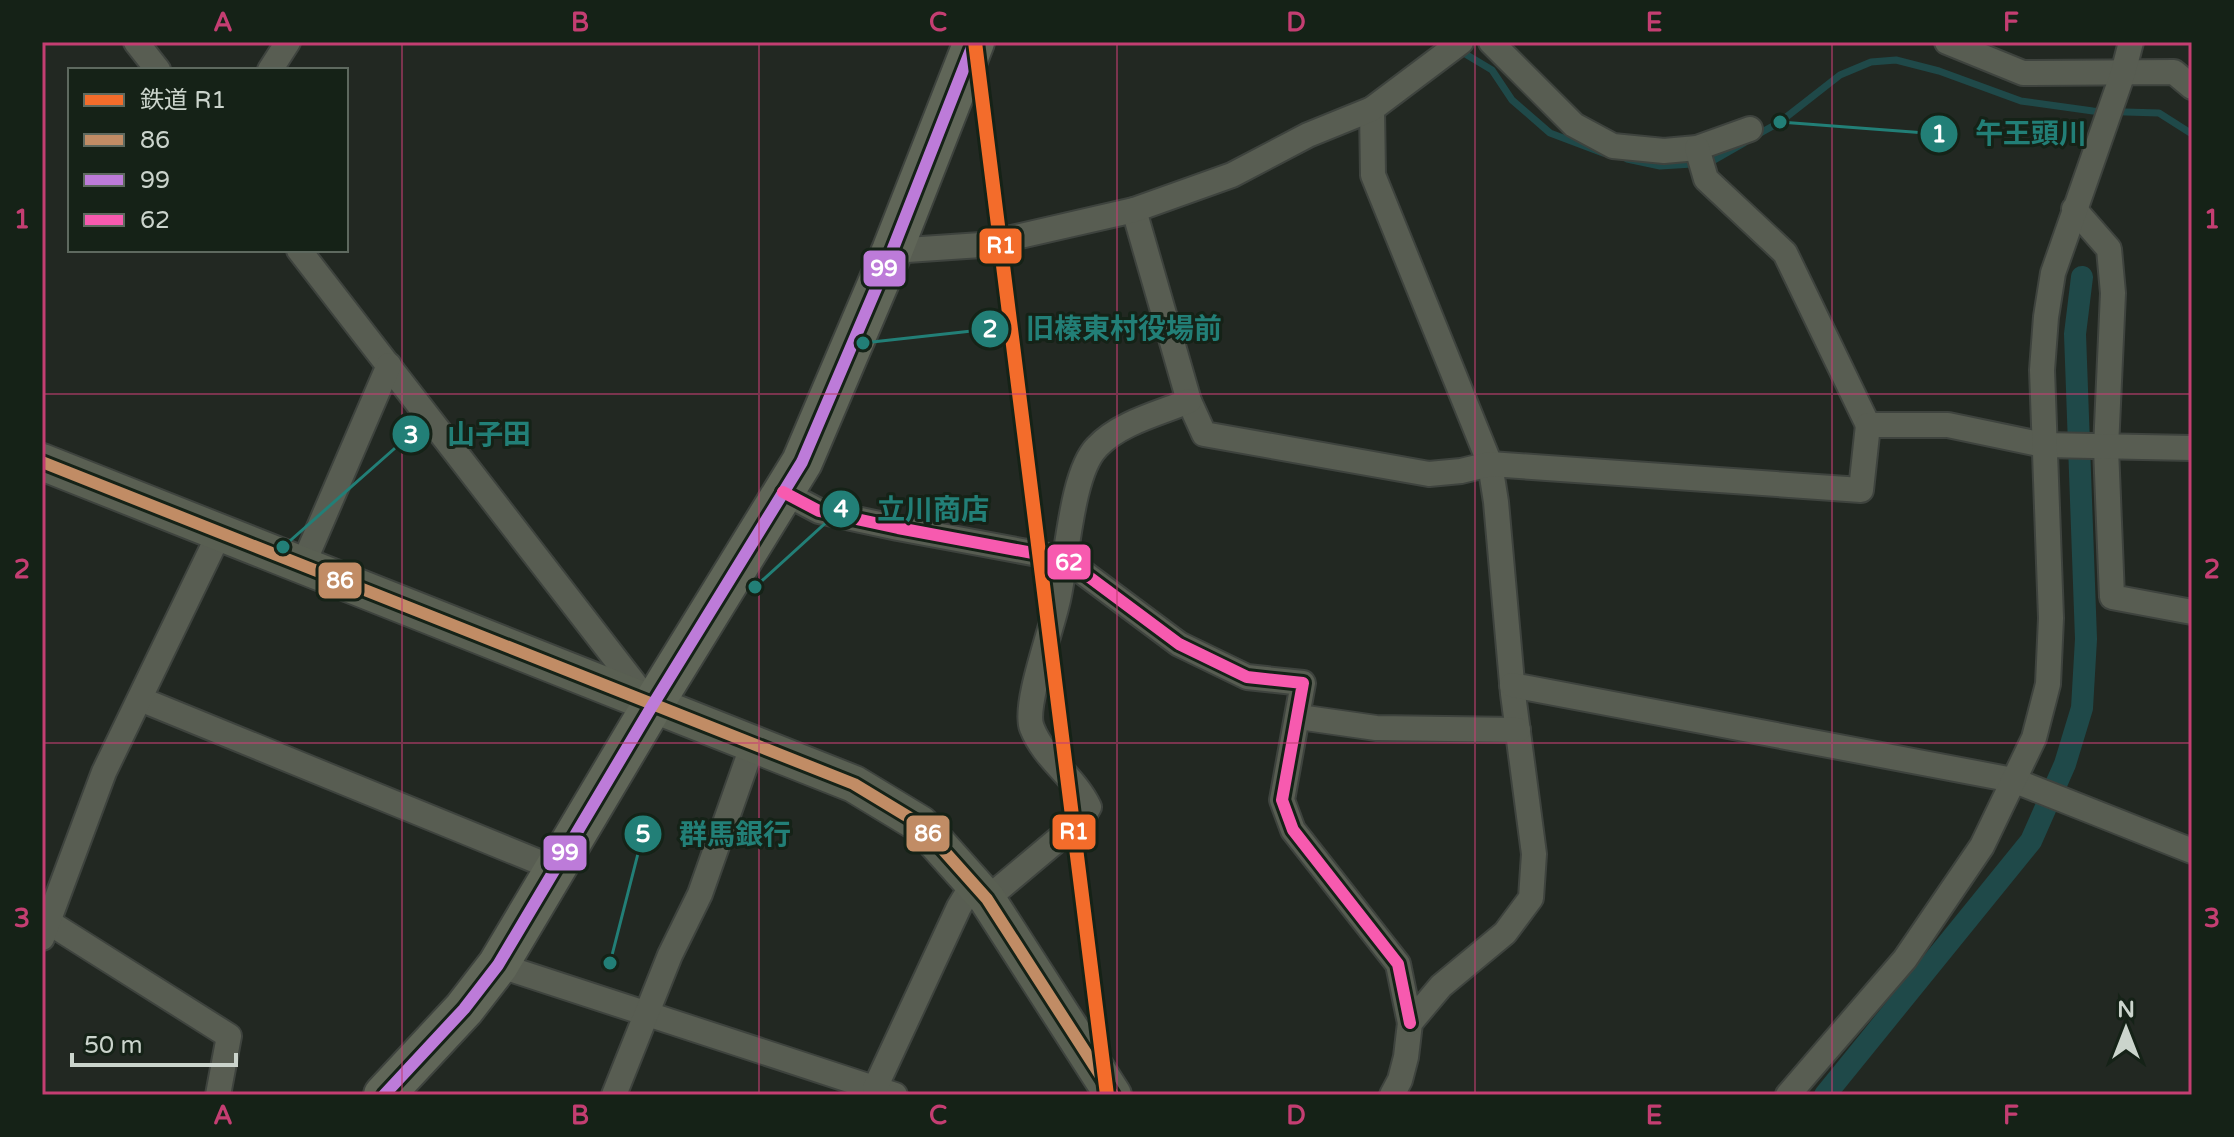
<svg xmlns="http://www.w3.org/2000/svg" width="2234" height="1137" font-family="'Varela Round','Noto Sans JP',sans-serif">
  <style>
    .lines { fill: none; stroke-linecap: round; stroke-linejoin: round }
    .stream { stroke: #1f4949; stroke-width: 7 }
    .canal { stroke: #1f4949; stroke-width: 22 }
    .street-casing { stroke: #3e433e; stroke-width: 28 }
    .secondary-casing { stroke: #3e433e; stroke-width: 40 }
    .primary-casing { stroke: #3e433e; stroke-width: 44 }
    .street { stroke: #585d52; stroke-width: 24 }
    .secondary { stroke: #595f52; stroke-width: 36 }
    .primary { stroke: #606658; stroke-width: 40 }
    .bus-1-casing { stroke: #152217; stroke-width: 18 }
    .bus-2-casing { stroke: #152217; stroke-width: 18 }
    .bus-3-casing { stroke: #152217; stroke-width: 18 }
    .bus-1 { stroke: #c18c65; stroke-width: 12 }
    .bus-2 { stroke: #bd7bd9; stroke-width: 12 }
    .bus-3 { stroke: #f75aaf; stroke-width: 12 }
    .rail-1-casing { stroke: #152217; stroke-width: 20 }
    .rail-1 { stroke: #f36c2b; stroke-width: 14 }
    .grid { fill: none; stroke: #c43e72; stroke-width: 2; stroke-opacity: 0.55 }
    .leader { fill: none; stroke: #227f77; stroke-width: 3 }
    .callout-dot { fill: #227f77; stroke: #152217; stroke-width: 3 }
    .mark-label { font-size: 24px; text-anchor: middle; font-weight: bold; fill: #fff }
    .callout-label { font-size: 28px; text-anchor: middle; font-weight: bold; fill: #227f77; stroke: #152217; stroke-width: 6; stroke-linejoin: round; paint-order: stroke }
    .line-badge { stroke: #152217; stroke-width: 3 }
    .badge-label { font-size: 22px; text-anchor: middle; font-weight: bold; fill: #fff }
    .neatline { fill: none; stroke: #c43e72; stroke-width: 3 }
    .grid-label { font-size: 26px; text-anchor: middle; font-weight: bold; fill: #c43e72 }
  </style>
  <rect width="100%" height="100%" fill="#222822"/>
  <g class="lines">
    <g class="stream">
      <polyline points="1457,49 1492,70 1512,100 1550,133 1603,153"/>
      <polyline points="1755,136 1780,122 1840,75 1871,62 1896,60 1939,71 2021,101 2093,111 2159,113 2192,134"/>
      <polyline points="1627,159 1660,166 1709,163 1744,143"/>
    </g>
    <polyline class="canal" points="1825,1095 2031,841 2065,764 2082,708 2086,639 2075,334 2082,277"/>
    <defs>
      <g id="street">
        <polyline points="136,42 158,70"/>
        <polyline points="1491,42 1574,125 1613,146 1664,151 1697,148 1750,129"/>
        <polyline points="1947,42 2023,73 2174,72 2192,87"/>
        <polyline points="270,70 288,42"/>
        <polyline points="1372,109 1373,175 1490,464 1496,502 1513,694 1534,854 1531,898 1505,933 1441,986 1410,1023 1406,1057 1400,1080 1392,1095"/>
        <polyline points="1697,148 1706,179 1785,253 1868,425"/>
        <polyline points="2074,209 2109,249 2113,293 2106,448 2112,597 2192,612"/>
        <polyline points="1134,210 1189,401 1204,434 1429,474 1461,471 1490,464 1861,490 1868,425 1948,425 2044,445 2192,448"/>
        <polyline points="299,250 648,701"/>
        <polyline points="892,251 981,245 1134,210 1232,175 1308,135 1372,109 1461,42"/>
        <polyline points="783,492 819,511 898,528 1065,559 1179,644 1247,677 1303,683 1282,800 1293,830 1398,964 1410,1023"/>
        <polyline points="302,567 389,365"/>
        <polyline points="1512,685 2013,780 2192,851"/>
        <polyline points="140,699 556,869"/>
        <polyline points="1299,717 1376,728 1518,730"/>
        <path d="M987 899 1081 820 1089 807C1075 777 1044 759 1032 728 1023 707 1051 631 1057 604 1067 566 1070 474 1097 447 1119 423 1160 413 1189 401"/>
        <polyline points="42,918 229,1036 218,1095"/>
        <polyline points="42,938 104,772 219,534"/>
        <polyline points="498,965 895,1095"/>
        <polyline points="875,1088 959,907 973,884"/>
        <polyline points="614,1095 670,955 700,894 753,744"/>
        <polyline points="1788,1095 1905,959 1982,846 2034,738 2048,684 2051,618 2042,370 2046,317 2053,273 2123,73 2131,42"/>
      </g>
      <polyline id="secondary" points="42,462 854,784 920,824 987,899 1113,1095"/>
      <polyline id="primary" points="384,1095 464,1009 498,965 652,706 802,462 892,251 974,42"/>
    </defs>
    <use href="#street" class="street-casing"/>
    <use href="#secondary" class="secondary-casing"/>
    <use href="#primary" class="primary-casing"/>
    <use href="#street" class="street"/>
    <use href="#secondary" class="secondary"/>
    <use href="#primary" class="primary"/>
    <defs>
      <polyline id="bus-1" points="42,462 854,784 920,824 987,899 1113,1095"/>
      <polyline id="bus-2" points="384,1095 464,1009 498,965 652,706 802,462 892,251 974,42"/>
      <polyline id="bus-3" points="783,492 819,511 898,528 1065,559 1179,644 1247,677 1303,683 1282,800 1293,830 1398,964 1410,1023"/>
    </defs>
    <use href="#bus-1" class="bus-1-casing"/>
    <use href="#bus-2" class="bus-2-casing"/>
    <use href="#bus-3" class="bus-3-casing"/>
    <use href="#bus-1" class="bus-1"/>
    <use href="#bus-2" class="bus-2"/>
    <use href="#bus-3" class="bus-3"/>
    <defs>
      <polyline id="rail-1" points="975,42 1107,1095"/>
    </defs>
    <use href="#rail-1" class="rail-1-casing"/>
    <use href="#rail-1" class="rail-1"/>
  </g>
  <path class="grid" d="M402 42V1095M759 42V1095M1117 42V1095M1475 42V1095M1832 42V1095M42 394H2192M42 743H2192"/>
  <path class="leader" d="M1780 122L1939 134M863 343L990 329M283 547L411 434M755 587L841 509M610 963L643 834"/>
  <g class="callout-dot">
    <circle cx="1780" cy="122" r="8"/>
    <circle cx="863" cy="343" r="8"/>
    <circle cx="283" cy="547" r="8"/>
    <circle cx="755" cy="587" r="8"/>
    <circle cx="610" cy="963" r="8"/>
    <circle cx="1939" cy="134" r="20"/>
    <circle cx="990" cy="329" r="20"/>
    <circle cx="411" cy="434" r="20"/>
    <circle cx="841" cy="509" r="20"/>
    <circle cx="643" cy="834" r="20"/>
  </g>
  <g class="mark-label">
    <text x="1939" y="142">1</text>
    <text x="990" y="337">2</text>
    <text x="411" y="443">3</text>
    <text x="841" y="517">4</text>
    <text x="643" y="842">5</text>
  </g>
  <g class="callout-label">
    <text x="2031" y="143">午王頭川</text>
    <text x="1124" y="338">旧榛東村役場前</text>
    <text x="489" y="444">山子田</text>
    <text x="933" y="519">立川商店</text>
    <text x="735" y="844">群馬銀行</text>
  </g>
  <g class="line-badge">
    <rect x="978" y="227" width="45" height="38" rx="8" fill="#f36c2b"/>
    <rect x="862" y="249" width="45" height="39" rx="8" fill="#bd7bd9"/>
    <rect x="1046" y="543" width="46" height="38" rx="8" fill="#f75aaf"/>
    <rect x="317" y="561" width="46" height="39" rx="8" fill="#c18c65"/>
    <rect x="1051" y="813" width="46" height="38" rx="8" fill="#f36c2b"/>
    <rect x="905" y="814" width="46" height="39" rx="8" fill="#c18c65"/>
    <rect x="542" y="834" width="46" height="38" rx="8" fill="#bd7bd9"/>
  </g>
  <g class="badge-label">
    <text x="1001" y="253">R1</text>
    <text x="884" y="276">99</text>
    <text x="1069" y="570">62</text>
    <text x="340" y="588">86</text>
    <text x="1074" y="839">R1</text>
    <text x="928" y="841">86</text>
    <text x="565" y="860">99</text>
  </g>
  <rect width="2234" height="1137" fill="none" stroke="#152217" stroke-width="88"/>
  <rect x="68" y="68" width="280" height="184" fill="#152217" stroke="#5e695f" stroke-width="2"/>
  <rect x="84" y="94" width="40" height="12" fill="#f36c2b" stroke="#5e695f" stroke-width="2"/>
  <text x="140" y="108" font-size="24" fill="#cbd4cc">鉄道 R1</text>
  <rect x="84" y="134" width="40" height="12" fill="#c18c65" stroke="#5e695f" stroke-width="2"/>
  <text x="140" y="148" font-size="24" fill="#cbd4cc">86</text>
  <rect x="84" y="174" width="40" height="12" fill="#bd7bd9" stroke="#5e695f" stroke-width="2"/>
  <text x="140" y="188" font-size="24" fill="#cbd4cc">99</text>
  <rect x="84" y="214" width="40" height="12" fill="#f75aaf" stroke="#5e695f" stroke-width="2"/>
  <text x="140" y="228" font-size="24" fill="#cbd4cc">62</text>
  <g transform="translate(2126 1029)" stroke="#152217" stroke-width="6" paint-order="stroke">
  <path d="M0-6L14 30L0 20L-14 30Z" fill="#cbd4cc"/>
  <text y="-12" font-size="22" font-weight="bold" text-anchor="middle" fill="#cbd4cc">N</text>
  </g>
  <path d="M72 1053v12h164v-12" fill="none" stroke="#cbd4cc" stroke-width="4"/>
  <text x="84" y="1053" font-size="24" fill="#cbd4cc" stroke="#152217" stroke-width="6" paint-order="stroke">50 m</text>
  <rect x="44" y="44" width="2146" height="1049" class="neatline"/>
  <g class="grid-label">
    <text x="223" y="31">A</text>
    <text x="580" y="31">B</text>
    <text x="938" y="31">C</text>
    <text x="1296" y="31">D</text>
    <text x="1654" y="31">E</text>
    <text x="2011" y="31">F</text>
    <text x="22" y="228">1</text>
    <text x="2212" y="228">1</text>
    <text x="22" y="578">2</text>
    <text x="2212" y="578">2</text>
    <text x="22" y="927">3</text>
    <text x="2212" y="927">3</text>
    <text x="223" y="1124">A</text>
    <text x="580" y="1124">B</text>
    <text x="938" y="1124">C</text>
    <text x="1296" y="1124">D</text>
    <text x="1654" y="1124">E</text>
    <text x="2011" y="1124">F</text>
  </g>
</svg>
